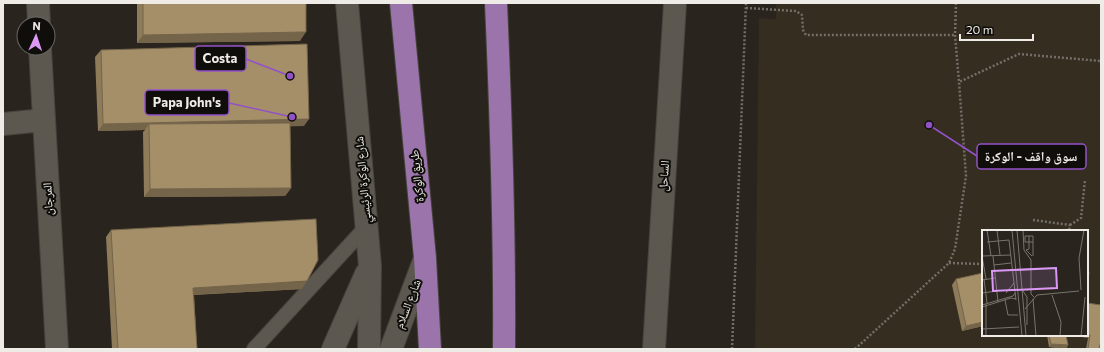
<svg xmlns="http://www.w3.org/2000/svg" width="1104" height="352" font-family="Commissioner,'Noto Naskh Arabic',sans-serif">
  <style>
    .built { fill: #342d20; fill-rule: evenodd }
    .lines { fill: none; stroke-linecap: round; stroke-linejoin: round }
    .lane-casing { stroke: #46433d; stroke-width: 16 }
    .street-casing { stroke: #46433d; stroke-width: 24 }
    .secondary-casing { stroke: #46433d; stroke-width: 24 }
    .highway-casing { stroke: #46433d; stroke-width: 24 }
    .path { stroke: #736f68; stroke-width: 2.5; stroke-dasharray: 2 2; stroke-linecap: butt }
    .lane { stroke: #5c574f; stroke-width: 14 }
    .street { stroke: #5c574f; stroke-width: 22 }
    .secondary { stroke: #5c574f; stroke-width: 22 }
    .highway { stroke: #9b74ab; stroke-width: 22 }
    .wall { fill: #8e7b5a }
    .shaded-wall { fill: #74644a }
    .building { fill: #a58f69; stroke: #74644a }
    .labels { text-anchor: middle; stroke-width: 4; stroke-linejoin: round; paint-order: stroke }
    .street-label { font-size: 12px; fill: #efece7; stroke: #100e0b }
    .inset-road { fill: none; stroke: #78746e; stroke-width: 1 }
    .view { fill: #db99f5; fill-opacity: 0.15; stroke: #db99f5; stroke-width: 2 }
    .inset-edge { fill: none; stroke: #efece7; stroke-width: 2 }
    .leader { fill: none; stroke: #9252c7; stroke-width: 1.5 }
    .callout-dot { fill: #9252c7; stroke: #100e0b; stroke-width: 1.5 }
    .callout { fill: #100e0b; stroke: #9252c7; stroke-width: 1.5 }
    .callout-label { font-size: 13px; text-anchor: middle; font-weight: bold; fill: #efece7 }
  </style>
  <rect width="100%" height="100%" fill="#29241d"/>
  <path class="built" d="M776 3H1101V349H755L759 18 776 19ZM983 231H1087V335H983Z"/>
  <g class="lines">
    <defs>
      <polyline id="lane" points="254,349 367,226"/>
      <g id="street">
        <polyline points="38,3 39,24"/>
        <polyline points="347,3 370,266 369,349"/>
        <polyline points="40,48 57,349"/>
        <polyline points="3,124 44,120"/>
        <polyline points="333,349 366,274"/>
        <polyline points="654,349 675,3"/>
      </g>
      <polyline id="secondary" points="391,349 425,258"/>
      <g id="highway">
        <polyline points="401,3 425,258 430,349"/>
        <path d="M496 3C501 118 505 233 504 349"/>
      </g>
    </defs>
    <use href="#lane" class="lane-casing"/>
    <use href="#street" class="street-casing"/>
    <use href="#secondary" class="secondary-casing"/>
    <use href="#highway" class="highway-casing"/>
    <g class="path">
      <polyline points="956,3 955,35 959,82"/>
      <polyline points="746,8 796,11 802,15 803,30 806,35 955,35"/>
      <polyline points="1033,220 1070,225 1069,231"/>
      <polyline points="1070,225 1081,218 1085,180"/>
      <polyline points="949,263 983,264"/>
      <polyline points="732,349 746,3"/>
      <polyline points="855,349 949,263 955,249 966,176 959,82 1019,54 1101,61"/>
    </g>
    <use href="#lane" class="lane"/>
    <use href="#street" class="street"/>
    <use href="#secondary" class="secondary"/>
    <use href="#highway" class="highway"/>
  </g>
  <g class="wall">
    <polygon points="137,3 306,3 300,41 137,43"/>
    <polygon points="101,50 304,126 290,126 291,188 285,196 144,197 143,132 145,130 98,131 95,57"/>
    <polygon points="111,230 302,289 194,295 197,349 112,349 106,237"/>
    <polygon points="983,273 983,326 962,331 952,285 956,279"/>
    <polygon points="1087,303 1099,349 1086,349 1088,338 1076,336 1076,335 1087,335"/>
    <polygon points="1047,335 1066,335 1068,345 1066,349 1049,347"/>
  </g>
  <g class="shaded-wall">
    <polygon points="306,32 300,41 137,43 143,35"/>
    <polygon points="309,119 304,126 149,130 149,124 145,130 98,131 103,124"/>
    <polygon points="291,188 285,196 144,197 150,189"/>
    <polygon points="307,281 302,289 188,295 193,288"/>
    <polygon points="983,322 983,326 962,331 966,326"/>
    <polygon points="1077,335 1090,335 1088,338 1076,336"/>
    <polygon points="1051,344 1068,345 1066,349 1049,347"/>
  </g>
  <g class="building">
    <polygon points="143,3 306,3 306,32 143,35"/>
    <polygon points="307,44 309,119 103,124 101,50"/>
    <polygon points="290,123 291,188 150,189 149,124"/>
    <polygon points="316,219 318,260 307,281 193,288 197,349 118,349 111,230"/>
    <polygon points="1087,272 1089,272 1087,288"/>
    <polygon points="983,273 983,322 966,326 956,279"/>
    <polygon points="1087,303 1101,305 1101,341 1099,349 1088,349 1090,335 1087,335"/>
    <polygon points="1049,335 1066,335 1068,345 1051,344"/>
  </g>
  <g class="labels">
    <g class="street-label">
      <text transform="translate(417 176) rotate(-96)" y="4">طريق الوكرة</text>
      <text transform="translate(664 176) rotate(-86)" y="4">الساحل</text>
      <text transform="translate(363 180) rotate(-95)" y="4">شارع الوكرة الرئيسي</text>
      <text transform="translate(48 199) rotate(-93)" y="4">المرجان</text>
      <text transform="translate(408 304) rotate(-69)" y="4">شارع السلام</text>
    </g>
  </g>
  <g transform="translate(982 230)">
    <rect width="106" height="106" fill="#29241d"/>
    <path class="inset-road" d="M5 0 9 26M15 0 18 25M30 0 40 106M35 0 44 106M41 0 42 20 49 30V64L52 67M47 6V19L44 20 50 26M5 12 27 10 34 70M51 12H43V6H51V26M0 26 29 25M0 26 4 49M11 26 16 72M12 35 29 33M2 49 5 73M0 50 13 48M99 60 97 28 102 0M41 61 45 67V95M0 63 15 61M24 63 32 53M70 65 79 92 78 106M51 69 54 106M23 70 26 85H36M0 75 31 66 33 63M0 77 29 68 34 69M43 79 55 65 97 61M0 99 37 97M4 106V74M99 106 103 67"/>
    <path class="view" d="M74 38 75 58 11 61 10 41Z"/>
    <rect width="106" height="106" class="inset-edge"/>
  </g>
  <path class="leader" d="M290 76L246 59M292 117L229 103M929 125L977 156"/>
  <g class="callout-dot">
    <circle cx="290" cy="76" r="4"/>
    <circle cx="292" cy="117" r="4"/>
    <circle cx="929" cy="125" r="4"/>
  </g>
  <g class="callout">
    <rect x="195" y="46" width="51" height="25" rx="4"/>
    <rect x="145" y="90" width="84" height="25" rx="4"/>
    <rect x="977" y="144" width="109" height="25" rx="4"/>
  </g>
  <g class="callout-label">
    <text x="220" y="63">Costa</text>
    <text x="187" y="107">Papa John's</text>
    <text x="1031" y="161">سوق واقف - الوكرة</text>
  </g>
  <rect width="1104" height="352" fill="none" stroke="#efece7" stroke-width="8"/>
  <g transform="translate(36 36) rotate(3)"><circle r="19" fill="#100e0b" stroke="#696763"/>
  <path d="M0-3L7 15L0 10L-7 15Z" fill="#db99f5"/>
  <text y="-6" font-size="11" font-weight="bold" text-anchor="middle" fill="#efece7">N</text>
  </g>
  <path d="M960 34v6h73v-6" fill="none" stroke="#efece7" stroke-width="2"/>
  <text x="966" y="34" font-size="12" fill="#efece7" stroke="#100e0b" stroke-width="3" paint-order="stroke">20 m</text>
</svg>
